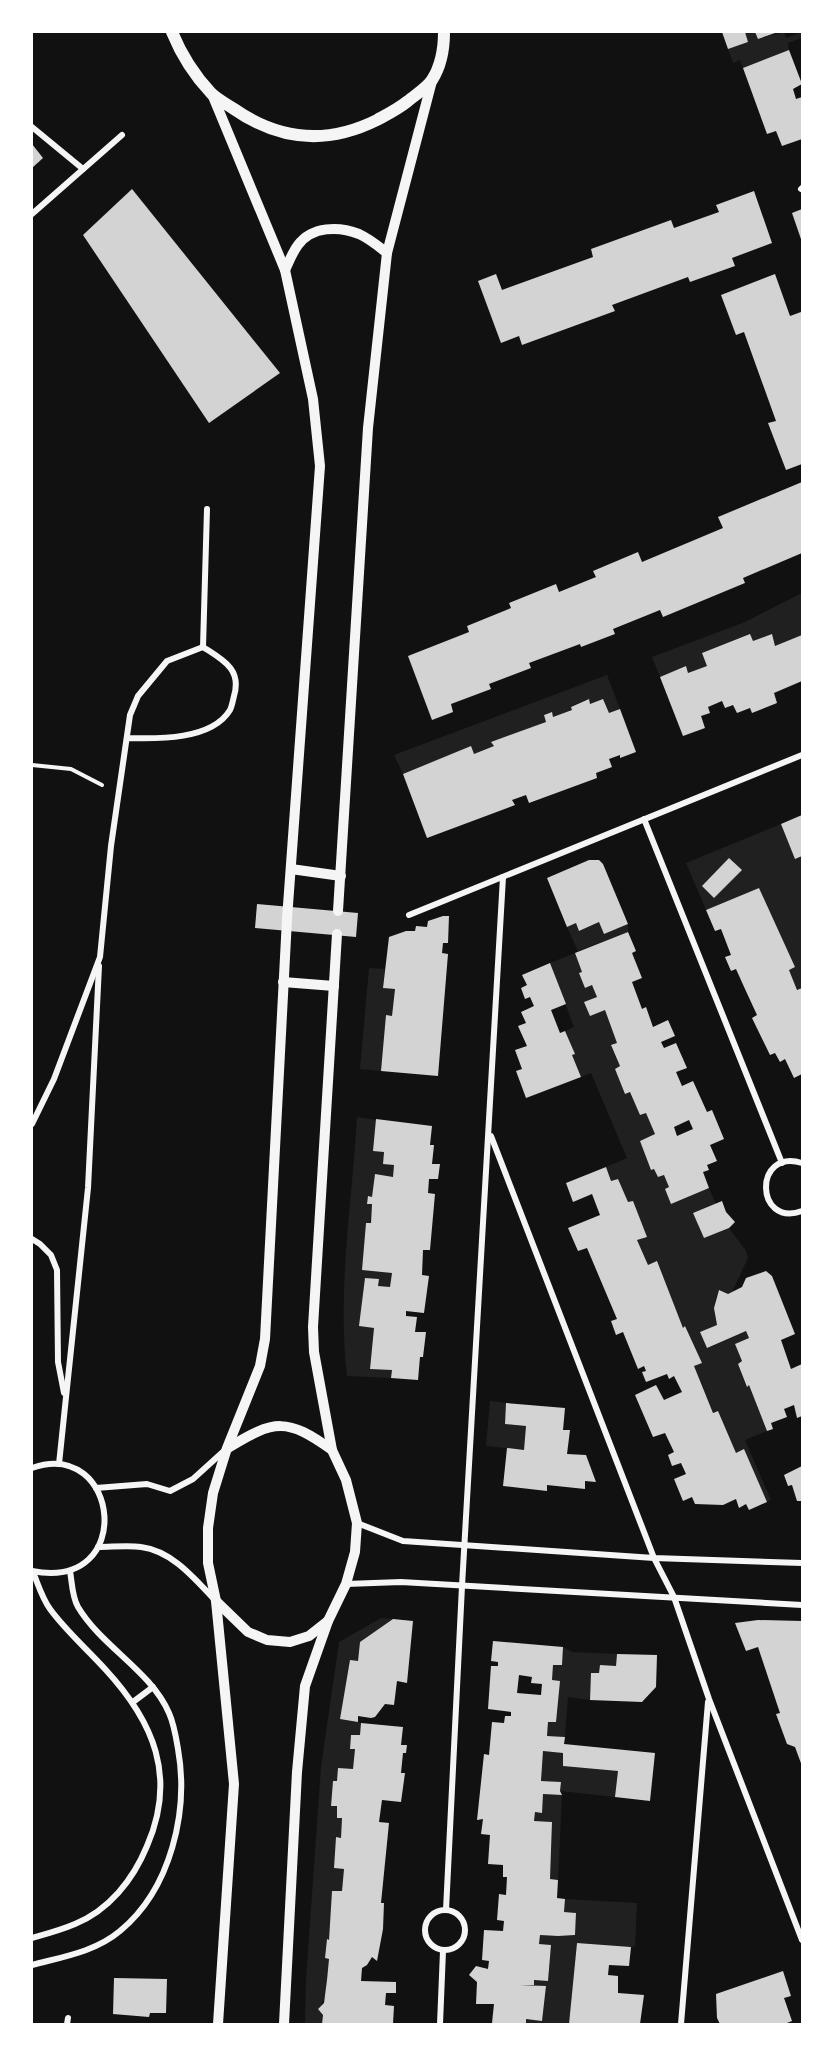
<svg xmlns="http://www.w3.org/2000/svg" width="834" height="2056" font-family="'Roboto Condensed',sans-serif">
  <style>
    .green { fill: #202020 }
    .building { fill: #d3d3d3; fill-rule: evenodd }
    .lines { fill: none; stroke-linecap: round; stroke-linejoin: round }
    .path { stroke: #f5f5f5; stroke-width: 4 }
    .minor { stroke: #f5f5f5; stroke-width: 6 }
    .tertiary { stroke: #f5f5f5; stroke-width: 10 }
    .secondary { stroke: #f5f5f5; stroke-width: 12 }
  </style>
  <rect width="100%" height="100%" fill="#111"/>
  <g class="green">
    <polygon points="745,32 755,32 758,39 784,32 786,38 802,32 802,38 788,43 789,50 743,68 740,60 733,63 728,49 748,42"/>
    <polygon points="802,593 802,636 776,648 771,635 753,641 750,635 707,666 688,673 686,666 660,677 652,657 745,622"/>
    <polygon points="607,675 620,709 609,713 603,699 590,704 588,699 571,706 572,710 553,717 551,712 544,714 546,722 492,742 494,746 474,754 471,747 403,774 394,755"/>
    <polygon points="781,824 795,858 802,856 802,988 797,990 789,970 795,967 759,888 706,910 686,863"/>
    <polygon points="599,922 604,934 628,924 628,932 578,951 567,927 576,923 580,931"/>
    <path d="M575 953 582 972 585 988 592 985 597 997 585 1002 605 1010 617 1043 611 1046 620 1066 615 1069 625 1094 630 1092 640 1115 646 1113 655 1134 640 1141 651 1170 654 1169 658 1177 664 1175 669 1187 665 1189 671 1204 709 1188 716 1204 693 1213 704 1237 729 1228 746 1251 748 1258 732 1292 728 1294 720 1290C712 1302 715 1312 717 1325L700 1332 707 1348 746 1331 749 1338 735 1344 742 1361 738 1364 746 1386 749 1385 767 1431 745 1440 771 1500 767 1502 744 1450 736 1453 718 1411 713 1412 694 1366 702 1363 686 1327 683 1328 657 1262 648 1265 637 1240 646 1237 628 1202 618 1179 611 1181 606 1167 627 1158 591 1073 581 1077 572 1055 574 1053 565 1031 574 1027 550 963Z"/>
    <polygon points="369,968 385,969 383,988 395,989 392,1016 386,1016 381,1071 360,1069"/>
    <path d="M357 1117 376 1120 384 1152 383 1163 394 1165 393 1177 375 1174 372 1197H368L367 1204H372L370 1223H366L362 1270 392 1273 390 1287 378 1286 379 1279 365 1278 360 1326 374 1328 370 1368 392 1370 391 1378 347 1376C337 1290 352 1203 357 1117Z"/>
    <polygon points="490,1401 506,1403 505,1424 526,1426 524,1450 486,1446"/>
    <path d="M381 1618 393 1619 360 1642 358 1661H350L348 1676 358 1722 361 1723 360 1735H351L350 1748 355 1749 353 1769 337 1781H333L331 1805 337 1806V1818H342L341 1838 336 1837 334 1868 344 1869 342 1891H332L329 1940 327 1939 325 1958 329 1959C327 1974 329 1998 318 2009L323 2015 322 2024H305L306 1979 321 1767 339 1642Z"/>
    <polygon points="563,1647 572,1652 617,1654 616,1666 600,1665 599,1673 591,1673 590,1700 568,1697 565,1737 547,1736 548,1722 560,1681 552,1680 553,1665 562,1665"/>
    <polygon points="543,1751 563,1753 563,1766 618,1771 615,1797 560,1791 561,1782 541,1781"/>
    <polygon points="543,1794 562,1795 558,1880 550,1879 552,1822 534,1821 535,1812 541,1813"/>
    <polygon points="565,1899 637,1903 635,1947 577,1943 569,2024 526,2024 526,2019 542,2020 546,1987 534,1985 534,1980 548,1981 551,1945 539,1944 540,1935 558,1936 575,1935 576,1913 564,1912"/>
  </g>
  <g class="building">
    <polygon points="722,32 745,32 748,42 728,49"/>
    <polygon points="755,32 778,32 758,39"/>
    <polygon points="789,50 802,84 793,89 796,99 802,97 802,139 782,146 776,131 767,134 743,68"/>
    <polygon points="32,144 43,158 32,168"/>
    <polygon points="132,189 280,373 209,423 83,235"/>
    <polygon points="754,191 772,243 732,258 735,266 690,282 688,277 612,305 615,311 522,345 519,336 501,343 478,281 496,274 502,290 593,257 591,249 671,220 674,228 719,212 716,205"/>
    <polygon points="802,209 802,242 792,213"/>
    <polygon points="775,274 790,316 801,312 802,316 802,464 786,470 768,423 776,421 744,332 736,335 721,295"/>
    <polygon points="802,482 802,553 743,578 745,583 663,617 660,610 613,629 615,634 581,647 580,644 529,663 531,668 489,684 491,689 451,704 453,712 432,720 408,656 469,632 467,626 511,608 509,603 556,584 559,592 596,577 593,571 638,552 642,562 723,528 718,517"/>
    <polygon points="750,634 753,641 772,634 775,646 802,635 802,681 774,693 777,703 752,713 750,708 737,713 733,705 725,708 722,701 708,707 710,713 701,716 705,728 683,736 660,677 686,666 688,673 707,666 702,653"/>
    <polygon points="589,699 590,704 603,699 609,713 620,709 636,752 620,758 620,755 609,759 612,767 596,773 597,778 529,803 526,795 512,800 515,805 427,838 403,774 471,746 474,754 494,746 491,742 546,722 544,715 552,712 553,717 572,710 571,707"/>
    <polygon points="802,815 802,856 795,859 781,824"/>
    <polygon points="729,858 742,870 714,898 702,886"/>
    <polygon points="589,860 599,860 603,864 628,924 604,934 599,922 579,931 576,923 567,927 547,878"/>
    <polygon points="759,888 795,967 789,970 797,990 802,988 802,1074 794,1078 785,1059 780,1062 775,1053 770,1055 752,1018 757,1015 745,989 736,969 731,971 725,957 731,955 721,929 715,931 706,910"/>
    <polygon points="257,904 358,913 356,937 255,928"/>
    <polygon points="443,916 449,916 448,943 443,943 442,953 448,954 438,1076 381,1071 386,1015 392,1016 395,989 383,988 389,937 406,931 415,931 416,926 427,927 428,921"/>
    <path d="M628 932 636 951 632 953 642 978 632 982 642 1009 646 1007 653 1027 668 1020 675 1036 661 1042 664 1048 676 1043 687 1068 676 1072 682 1086 693 1081 707 1112 712 1110 724 1139 710 1145 717 1161 707 1165 709 1170 703 1172 709 1188 671 1204 665 1189 669 1187 664 1175 658 1177 654 1169 651 1170 640 1141 655 1134 646 1113 640 1115 630 1092 625 1094 615 1069 620 1066 611 1045 617 1043 605 1010 590 1016 584 1002 597 997 592 985 585 988 579 973 582 972 575 953ZM689 1120 693 1129 677 1136 674 1127Z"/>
    <polygon points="550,963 566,1004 551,1010 560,1033 565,1031 575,1054 572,1055 581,1077 526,1098 516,1071 522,1069 515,1050 527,1046 518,1026 526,1023 521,1012 534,1006 530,997 525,999 521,988 527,985 522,975"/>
    <polygon points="376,1119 432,1126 430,1145 434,1145 432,1164 440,1164 438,1179 429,1179 428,1193 435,1194 430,1250 423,1250 422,1275 429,1276 424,1313 406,1311 406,1316 417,1317 415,1332 426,1332 423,1357 420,1357 418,1380 391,1378 392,1370 370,1369 374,1328 359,1326 365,1278 379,1279 378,1286 390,1287 392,1273 362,1270 366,1223 371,1223 372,1204 367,1204 368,1196 372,1197 375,1174 393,1177 394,1165 383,1164 384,1152 373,1151"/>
    <polygon points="606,1167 611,1181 618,1179 628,1202 633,1201 647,1237 637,1240 648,1265 657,1261 683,1328 685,1326 702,1363 694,1366 713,1413 718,1411 736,1453 744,1449 767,1502 749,1510 746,1504 739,1508 736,1499 723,1505 695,1504 692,1497 683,1501 674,1479 686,1474 681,1463 672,1466 668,1455 674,1452 665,1433 653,1437 635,1395 656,1385 664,1400 682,1392 674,1376 669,1379 667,1374 646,1382 642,1372 646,1371 644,1366 638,1369 623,1332 616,1335 611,1321 617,1319 587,1248 578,1251 568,1228 600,1215 592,1194 573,1202 566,1183"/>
    <polygon points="722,1201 726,1212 735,1222 729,1228 704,1238 693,1213"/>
    <polygon points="766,1271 772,1276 795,1334 781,1340 791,1369 802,1364 802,1416 797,1418 794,1405 784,1409 787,1417 771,1423 773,1429 767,1431 749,1385 747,1387 738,1364 742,1361 735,1344 749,1338 746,1331 707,1348 700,1332 717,1325 714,1308 719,1290 728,1294 742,1287 746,1278"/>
    <polygon points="506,1403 565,1408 563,1430 570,1430 567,1454 586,1455 596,1482 585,1481 585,1489 547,1485 547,1491 503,1486 507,1448 524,1450 526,1426 505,1424"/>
    <polygon points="802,1466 802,1501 797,1501 792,1485 788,1486 784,1475"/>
    <polygon points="393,1619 413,1621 407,1683 397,1681 394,1705 385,1704 375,1717 371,1718 358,1716 358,1722 340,1719 350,1660 358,1661 360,1642"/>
    <polygon points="758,1620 802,1621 802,1766 795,1747 787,1744 776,1714 780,1713 758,1647 746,1651 735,1623"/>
    <path d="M493 1641 563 1647 562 1665H553L552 1680 560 1681 556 1722H548L547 1736 565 1737 564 1744 655 1753 650 1801 615 1797 618 1771 563 1766V1753L543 1751 541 1781 561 1782 560 1791 562 1795 543 1794 542 1813 535 1812 534 1821 552 1822 550 1879 558 1880 557 1898 565 1899 564 1912 576 1913 575 1935 558 1936 540 1935 539 1944 551 1945 548 1981 534 1980V1985H520L546 1986 542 2021 526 2019V2024L492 2023 494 2004H476L477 1982 469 1975 476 1966 488 1969 489 1961 482 1960 484 1930 503 1931 504 1921 497 1920 499 1894 506 1895 507 1877H503V1865L488 1864 490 1835 481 1834 483 1819 477 1820 484 1754 489 1755 492 1722 504 1723 505 1716H511V1712L488 1709 491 1666H498V1662L491 1661ZM519 1675 532 1677 531 1683 542 1684 541 1695 517 1693Z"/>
    <polygon points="617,1654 657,1655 656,1687 642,1702 590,1700 591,1673 599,1673 600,1665 616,1666"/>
    <polygon points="361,1723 403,1727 401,1745 407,1745 406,1753 403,1753 401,1773 405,1773 401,1802 382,1800 379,1822 389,1823 381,1903 384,1903 383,1929 377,1961 372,1957 367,1965 362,1968 361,1981 396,1982 396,1993 386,1993 385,2005 394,2006 393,2024 322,2024 323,2015 318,2009 324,2003 327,1980 329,1959 325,1958 327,1939 329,1940 332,1891 342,1891 344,1869 334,1868 336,1837 341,1838 342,1818 337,1818 337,1806 331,1806 333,1781 337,1781 338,1768 353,1769 355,1749 350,1749 351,1735 360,1735"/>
    <polygon points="577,1943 631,1947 629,1966 609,1965 608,1975 618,1976 618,1993 644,1995 640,2024 569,2024"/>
    <polygon points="783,1971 791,1996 784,1998 792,2021 787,2023 787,2024 720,2024 717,2018 716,1994"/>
    <polygon points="114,1978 167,1979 166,2013 150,2013 149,2017 113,2014"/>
  </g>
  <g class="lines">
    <polyline class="path" points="32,765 71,769 102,785"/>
    <g class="minor">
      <polyline points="32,127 83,169"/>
      <polyline points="801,189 802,188"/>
      <polyline points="32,214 122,135"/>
      <polyline points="203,647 207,509"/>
      <polyline points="644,819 782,1163"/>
      <polyline points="409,915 802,755"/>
      <path d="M32 1124 54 1079 100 957 111 846 130 715 138 696 167 661 203 647C223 660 242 669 234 696 233 700 232 706 230 710 212 740 158 739 127 738"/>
      <polyline points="491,1136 654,1558 674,1597 709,1699 802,1940"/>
      <path d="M802 1163C753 1148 755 1228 802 1211"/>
      <polyline points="32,1239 40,1244 51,1255 57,1270 58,1362 64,1393"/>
      <polyline points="59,1464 88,1188 99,966"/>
      <path d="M32 1468C120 1437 137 1592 32 1571"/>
      <polyline points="96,1488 147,1484 170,1491 193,1479 225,1450"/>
      <polyline points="357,1523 403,1541 654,1558 802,1563"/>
      <path d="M98 1547C112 1547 128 1545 141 1547 172 1551 194 1578 214 1599"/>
      <polyline points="346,1584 401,1582 802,1605"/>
      <polyline points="133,1702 153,1687"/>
      <circle cx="445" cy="1930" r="20"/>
      <polyline points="446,1910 462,1586 503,877"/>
      <path d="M32 1938C46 1934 61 1930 75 1924 109 1910 133 1880 147 1846 177 1777 154 1722 105 1669 87 1649 66 1631 50 1609 42 1598 38 1584 33 1572"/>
      <path d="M32 1965C62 1957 95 1952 120 1931 171 1889 189 1811 178 1749 176 1737 174 1724 169 1713 150 1670 102 1647 78 1607 72 1597 72 1582 70 1571"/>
      <polyline points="67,2024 68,2018"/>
      <polyline points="440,2024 443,1951"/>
      <polyline points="681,2024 708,1702"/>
    </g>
    <g class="tertiary">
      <polyline points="212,94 285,270 313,399 320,466 287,919 265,1339 260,1366 227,1448 213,1493 208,1528 208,1563 216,1601 234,1784 218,2024"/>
      <path d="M285 270C289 262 292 253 298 245 312 226 339 226 359 234 370 239 378 246 387 253"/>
      <polyline points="291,869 341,876"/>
      <polyline points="338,911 368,428 387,253 432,81"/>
      <polyline points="283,982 334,986"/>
      <path d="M228 1448C275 1419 287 1418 332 1450"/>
      <polyline points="216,1601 248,1632 267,1640 290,1642 309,1636 328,1621"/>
      <polyline points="284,2024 297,1772 305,1686 328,1621 346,1584 355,1552 357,1523 346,1480 332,1450 314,1352 313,1327 337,934"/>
    </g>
    <path class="secondary" d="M172 32C181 54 195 76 211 93 218 100 227 104 234 109 280 141 327 145 377 120 388 114 398 109 408 101 415 95 427 88 432 80 441 66 444 48 444 32"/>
  </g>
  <rect width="834" height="2056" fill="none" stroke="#ffffff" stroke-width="66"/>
</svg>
